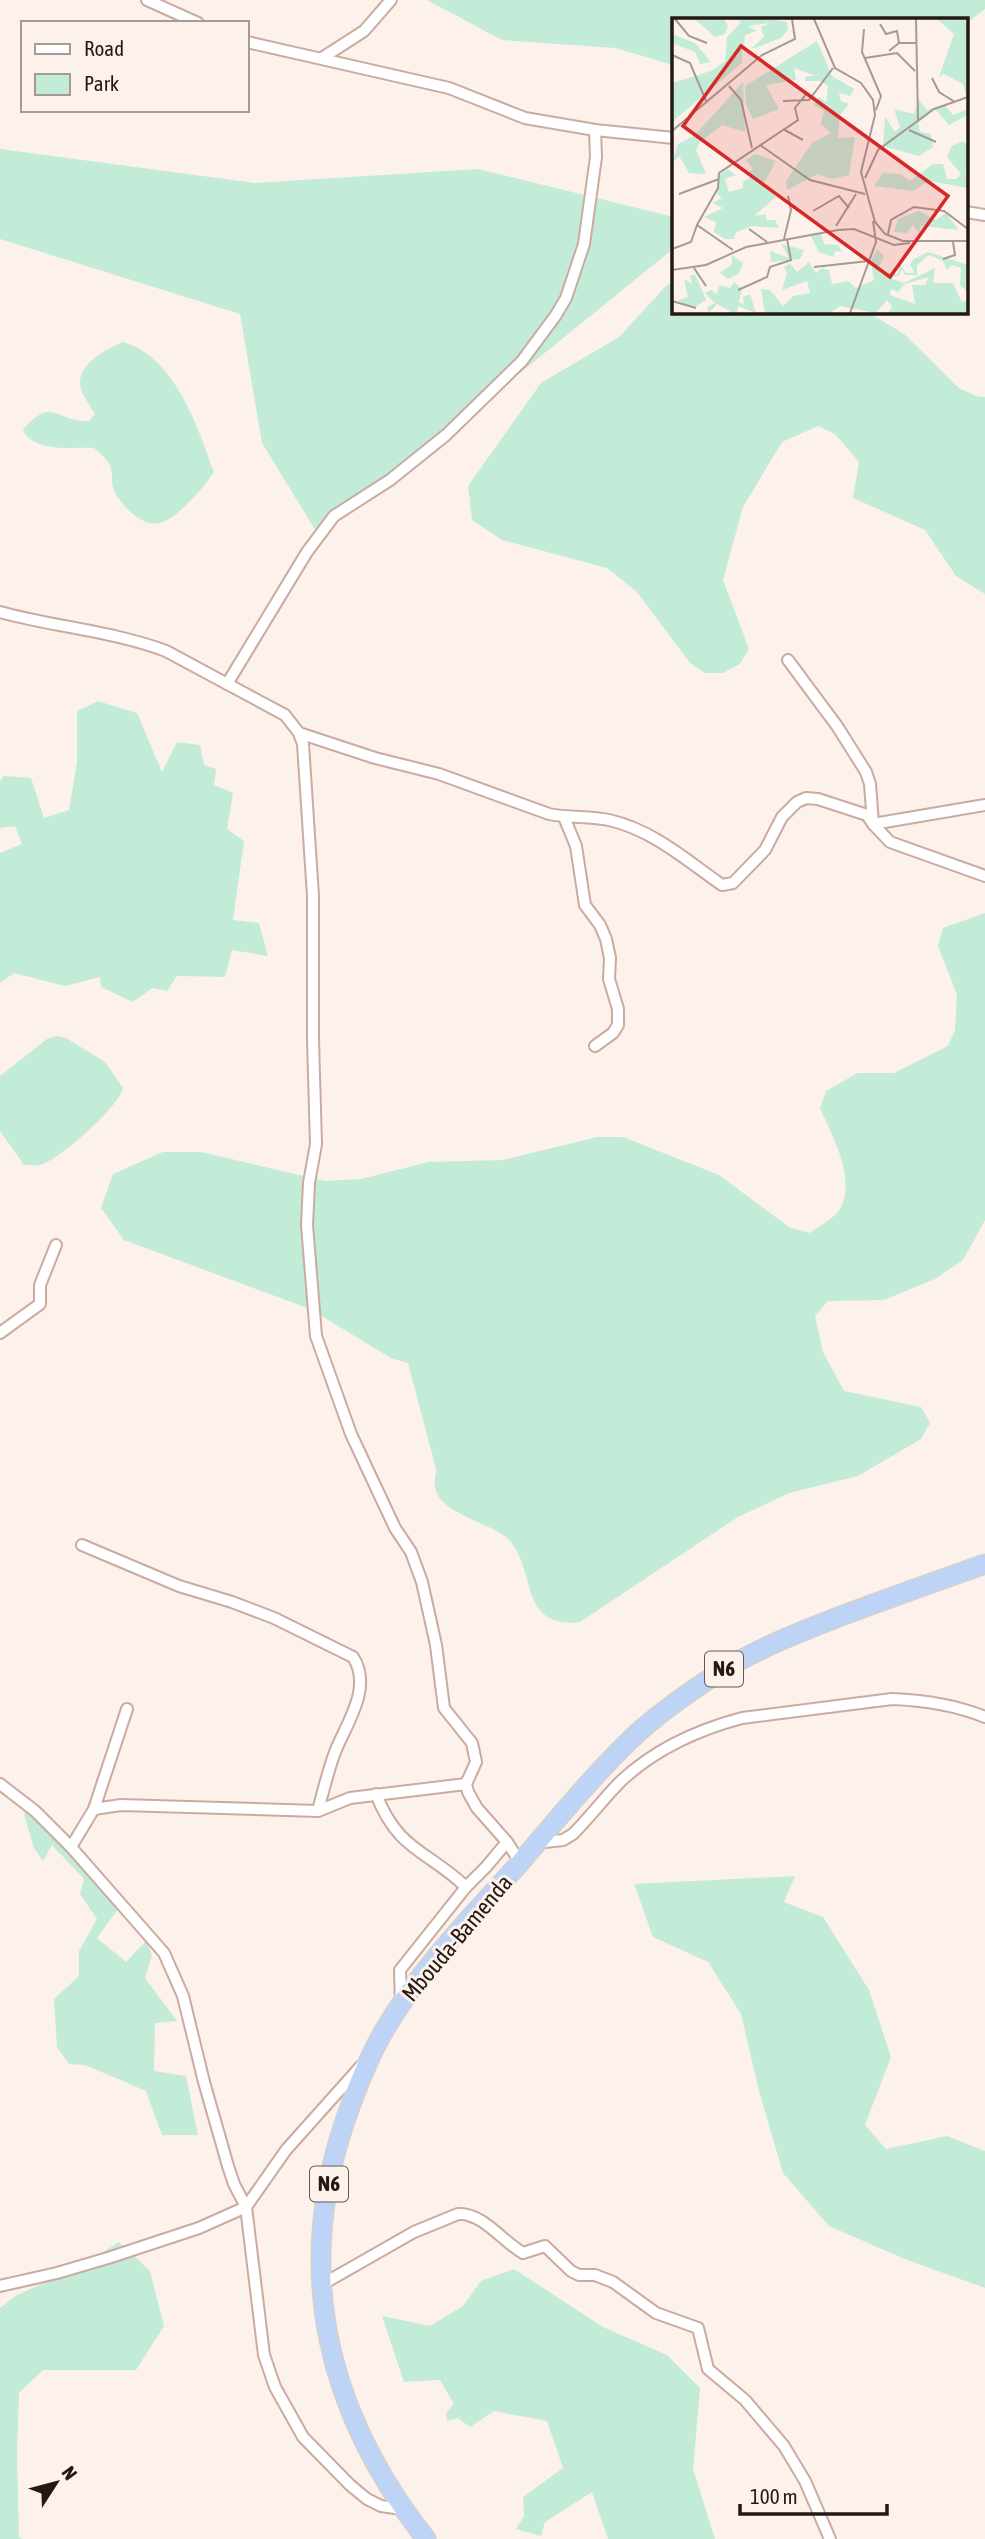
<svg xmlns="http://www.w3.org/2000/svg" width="985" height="2539" font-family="'Asap Condensed',sans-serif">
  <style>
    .green { fill: #c2ecd8 }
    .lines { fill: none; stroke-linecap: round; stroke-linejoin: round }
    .minor-casing { stroke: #c9ac9f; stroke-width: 14 }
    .highway-casing { stroke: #d3d1d0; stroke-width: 21 }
    .minor { stroke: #fff; stroke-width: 10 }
    .highway { stroke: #bdd4f6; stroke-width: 18 }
    .labels { text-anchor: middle; stroke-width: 6; stroke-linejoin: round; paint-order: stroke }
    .shield { fill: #fdf1eb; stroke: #645954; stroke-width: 2 }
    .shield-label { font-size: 21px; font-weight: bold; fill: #231814 }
    .street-label { font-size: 23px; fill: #231814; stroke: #fdf1eb }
    .inset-road { fill: none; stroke: #a69a95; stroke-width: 2 }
    .view { fill: #d62828; fill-opacity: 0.15; stroke: #d62828; stroke-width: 3.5 }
    .inset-edge { fill: none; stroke: #231814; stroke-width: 3.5 }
  </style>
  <rect width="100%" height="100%" fill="#fdf1eb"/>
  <g class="green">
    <polygon points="427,0 985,0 985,9 966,24 966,19 674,19 673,65 615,48 502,40"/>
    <polygon points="0,149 255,183 478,169 674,217 673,249 319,536 262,443 240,314 0,239"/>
    <polygon points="673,281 674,312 868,312 904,334 959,388 976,396 985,397 985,594 956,576 925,530 853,498 859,462 835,434 818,426 782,442 743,507 723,580 749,649 740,664 723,673 705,673 690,663 637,592 607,568 502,540 472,520 468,486 541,383 619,337 665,287"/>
    <path d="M123 342C176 358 197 426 214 472 204 487 178 518 160 523 142 528 120 504 114 490 111 484 113 476 111 469 109 460 101 454 94 448 72 447 34 453 23 430 52 395 55 422 89 421L95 414C90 406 84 397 81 389 74 366 106 349 123 342Z"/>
    <polygon points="98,701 137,713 162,772 177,742 200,745 204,765 216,769 214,785 233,793 227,829 244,841 233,920 259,923 268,956 232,950 225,977 177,976 167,991 152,988 133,1002 101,987 100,977 65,986 14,973 0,983 0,853 22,844 15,826 0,828 0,781 4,776 31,778 44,818 69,810 77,762 77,711"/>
    <path d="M985 913V1220L963 1260 935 1279 884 1300 828 1301 815 1316 823 1352 844 1391 921 1407 930 1423 921 1439 858 1476 789 1493 738 1517 580 1622C517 1629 538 1568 507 1538 489 1522 437 1513 435 1486 434 1481 436 1474 436 1469L408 1363 391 1358 310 1309 124 1240 101 1208 113 1174 163 1152H201L325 1181 361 1179 429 1162 503 1160 597 1137H623L719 1175 789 1227 810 1233C819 1226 835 1218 840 1209 857 1180 832 1135 820 1108L826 1091 858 1073H894L948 1046 955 1030 957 995 938 946 943 928Z"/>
    <path d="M57 1036 66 1038 105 1062 123 1088C119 1107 59 1160 40 1165 36 1166 29 1165 24 1165L0 1131V1076L47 1039Z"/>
    <polygon points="30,1803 105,1876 121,1905 97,1938 126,1962 146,1941 152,1955 145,1978 177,2021 155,2023 154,2071 186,2076 198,2135 162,2135 146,2091 85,2065 69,2064 57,2047 54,1999 79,1976 79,1951 97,1919 80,1894 84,1879 52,1845 43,1861 34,1848 24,1815"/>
    <polygon points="795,1876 784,1902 823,1917 869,1990 891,2057 865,2125 886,2149 947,2136 985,2151 985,2288 907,2260 829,2226 783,2173 759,2091 741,2014 708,1962 653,1937 634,1884"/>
    <polygon points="119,2242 150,2271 164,2326 136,2370 43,2370 19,2393 17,2453 19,2536 22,2539 0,2539 0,2308 17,2295 81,2266"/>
    <polygon points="514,2269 603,2327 667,2355 700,2388 693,2469 715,2539 608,2539 592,2492 545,2522 541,2536 516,2529 524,2516 523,2497 563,2468 547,2421 494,2411 470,2427 458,2418 447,2421 446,2413 454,2404 440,2380 404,2382 382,2316 430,2326 463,2306 481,2281"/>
  </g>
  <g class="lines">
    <defs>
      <g id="minor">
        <polyline points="147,0 198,23"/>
        <polyline points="247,42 449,88 525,118 595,130 674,138"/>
        <polyline points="322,58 364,31 391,0"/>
        <polyline points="966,212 985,215"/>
        <path d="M0 612C55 627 112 631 166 651L285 715 299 733 303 744 313 896V1040L316 1144 309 1183 307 1225 316 1336 351 1434 395 1528 411 1552 422 1582 436 1645 444 1708 472 1743 476 1762 466 1784 468 1792 477 1808 507 1842 520 1862"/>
        <polyline points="788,660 837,726 866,772 870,784 873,824 890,842 985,876"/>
        <polyline points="227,684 307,552 334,516 390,480 446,435 522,361 556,315 566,298 584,244 596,157 595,130"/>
        <path d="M299 733 375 758 439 774 549 814C569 818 589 816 609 820 653 830 686 860 722 885L733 883 765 850 782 817 797 802 806 798 818 799 867 815 873 824 985 805"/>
        <polyline points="564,817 576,846 585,905 600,925 606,939 610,958 609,979 618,1009 618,1025 613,1033 595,1046"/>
        <polyline points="0,1333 40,1304 40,1285 56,1245"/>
        <path d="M82 1545 179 1586 232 1602 274 1618 353 1657C373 1688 346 1724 335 1752 328 1771 323 1791 318 1811"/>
        <polyline points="0,1784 35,1811 71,1847 164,1953 183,1996 204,2082 228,2166 234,2184 246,2207 264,2355 275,2387 303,2437 350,2485 367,2499 381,2506 402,2509"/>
        <path d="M376 1794C398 1851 427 1850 466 1887"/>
        <polyline points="94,1809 121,1805 318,1811 350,1798 466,1784"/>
        <path d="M536 1843 563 1840 573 1834C590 1817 604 1798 621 1781 655 1749 697 1730 742 1718L892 1699C924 1700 955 1705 985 1717"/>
        <polyline points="71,1847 94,1809 127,1709"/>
        <polyline points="401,2003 400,1970 466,1887 486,1867 507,1842"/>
        <path d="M321 2285 414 2232 458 2214C482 2212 503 2242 523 2253L545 2246 571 2271 579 2275H595L613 2282 656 2313 698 2328 708 2369 745 2400 784 2446 805 2481 830 2539"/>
        <polyline points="0,2286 57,2273 108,2258 199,2228 246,2207 286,2150 361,2066"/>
      </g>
      <path id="highway" d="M426 2539C328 2414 293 2274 345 2121 356 2089 368 2058 385 2029 421 1968 472 1916 519 1864 555 1822 590 1779 630 1740 657 1714 689 1692 720 1672 758 1648 800 1632 841 1616 889 1598 937 1581 985 1564"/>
    </defs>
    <use href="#minor" class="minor-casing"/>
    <use href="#highway" class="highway-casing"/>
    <use href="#minor" class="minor"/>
    <use href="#highway" class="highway"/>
  </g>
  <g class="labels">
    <g class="shield">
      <rect x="705" y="1651.5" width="38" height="35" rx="5"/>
      <rect x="310" y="2166.5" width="38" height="35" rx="5"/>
    </g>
    <g class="shield-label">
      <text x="724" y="1676">N6</text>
      <text x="329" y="2191">N6</text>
    </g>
    <g class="street-label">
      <text transform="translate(457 1938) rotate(-50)" y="8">Mbouda-Bamenda</text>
    </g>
  </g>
  <g transform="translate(672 18)">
    <rect width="296" height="296" fill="#fdf1eb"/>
    <path d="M23 1H52L56 8 53 16 43 19ZM65 1 104 2 115 4 116 12 109 20 83 30 70 29V45L0 104V65L39 53 53 43 55 19 69 4ZM98 5 89 9 92 19 80 30 72 29 73 17 85 13 76 8ZM265 1H296V85L291 66 272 56 267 59 282 16ZM0 16 23 25 39 44 28 46 23 34 0 25ZM145 23 160 58 182 71 178 78 167 75 169 83 177 86 168 97 166 120 183 119 177 157 160 161 146 156 115 172 114 163 140 125 159 115 149 106 152 93 142 87 146 79 154 84 156 68 149 63H133L134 58H144L122 50 124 62 94 67 107 91 81 101 74 87 73 68ZM71 64 73 114 50 107 28 124 24 132 34 156 17 155 7 138 0 145 6 126 23 117ZM247 82 255 92 273 87 281 97 296 91V97L277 107 263 91 246 105 248 114 259 116 261 129 247 138 211 128 213 99 223 114 228 109 222 91 242 96ZM291 123 296 127V170L257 163 241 173 202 168 211 155 228 156 238 163 261 146H271L275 161H284L289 156 275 139 280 128ZM83 136 104 143 91 167 104 179 82 198 94 196V202H103L107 210 80 208 64 214 62 221H53L42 214 44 204 32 199 51 190 40 185 50 180 44 175 47 157 56 151 64 157 53 161 57 174 71 170V164L81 157H73L81 151 74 142ZM247 193 264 202 274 195 287 212 249 208 247 216 241 207 235 215 222 214 226 201ZM149 216 152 226 166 227 170 234 163 233 161 239 147 234 139 218ZM109 226 132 232 128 241 99 244 98 233 117 240ZM205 231 212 238 207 249 219 257 226 256 228 246 234 255H242L238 246 242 241 256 234 296 247V274L288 267 289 250 280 247 275 252 271 243 257 237 245 247V257H233L230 251 227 257 218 260 232 265 263 250 261 265H281L290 284 296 282V295H216L220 288 215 282 204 295 168 288 158 295H93L89 271 98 272 111 288 121 278 138 275 135 263 110 272 115 255 112 249 118 245 125 254 137 244 144 255 150 250 157 252 160 266 176 263 184 270 202 262 199 243ZM257 259 253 267H240L243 286 218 277 219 271 226 274 233 266ZM60 237 71 245 67 255 56 261 48 255 60 246ZM23 256 34 282 23 289 14 288 6 282 16 279 12 261 20 266 18 258ZM62 264 70 271 67 284 72 287 71 279 78 276 84 295 66 288 65 295H61L45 286 37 295 35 289 43 285 33 275 39 272 45 276 47 267 58 270Z" fill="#c2ecd8" fill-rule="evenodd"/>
    <path class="inset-road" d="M3 1 17 18 35 25M142 1 163 50 189 65 201 82 203 97 189 154 203 204 213 216 231 223H296M244 1 246 103M208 6 214 16 225 13 227 25M192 11 190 34 209 78 204 92M217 33 227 25H245M0 37 18 45 35 85M193 40 225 35 243 53M260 60 267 74 283 84M57 68 69 82 80 130M111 83 137 82 161 50M111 111 131 122M237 112 264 124M0 113 90 37 123 21 120 1M88 127 138 162 193 176M193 160 206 132 262 91 296 79M7 176 47 161M141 193 167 178 177 190M164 208 184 176M77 211 95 224M216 216 219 202 242 189 272 193 296 211M112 221 119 192 116 178M0 231 19 224 25 207M61 232 25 207 46 170 47 155 126 102 123 90 135 75M271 241 283 237 281 224M142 249 197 243M22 250 34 268M0 252 34 247 74 229 166 212 182 211 222 227 238 225M66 272 95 259 98 249 119 242 115 221M0 283 24 290M178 295 204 224 201 203"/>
    <path class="view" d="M69 28 276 178 218 259 11 108Z"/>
    <rect width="296" height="296" class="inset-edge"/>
  </g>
  <rect x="21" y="21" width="228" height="91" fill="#fdf1eb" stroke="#a69a95" stroke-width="2"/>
  <rect x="35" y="44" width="35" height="10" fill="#ffffff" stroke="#a69a95" stroke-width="2"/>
  <text x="84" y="56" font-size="21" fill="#231814">Road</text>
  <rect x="35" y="74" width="35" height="21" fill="#c2ecd8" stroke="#a69a95" stroke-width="2"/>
  <text x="84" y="91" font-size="21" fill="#231814">Park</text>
  <g transform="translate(56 2483) rotate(54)" stroke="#fdf1eb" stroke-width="5" paint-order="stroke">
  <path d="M0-5L12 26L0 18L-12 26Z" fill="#231814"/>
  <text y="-10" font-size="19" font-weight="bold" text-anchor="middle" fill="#231814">N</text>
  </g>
  <path d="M740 2504v10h147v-10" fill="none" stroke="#231814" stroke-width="3.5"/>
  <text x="750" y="2504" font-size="21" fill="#231814" stroke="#fdf1eb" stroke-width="5" paint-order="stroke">100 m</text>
</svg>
